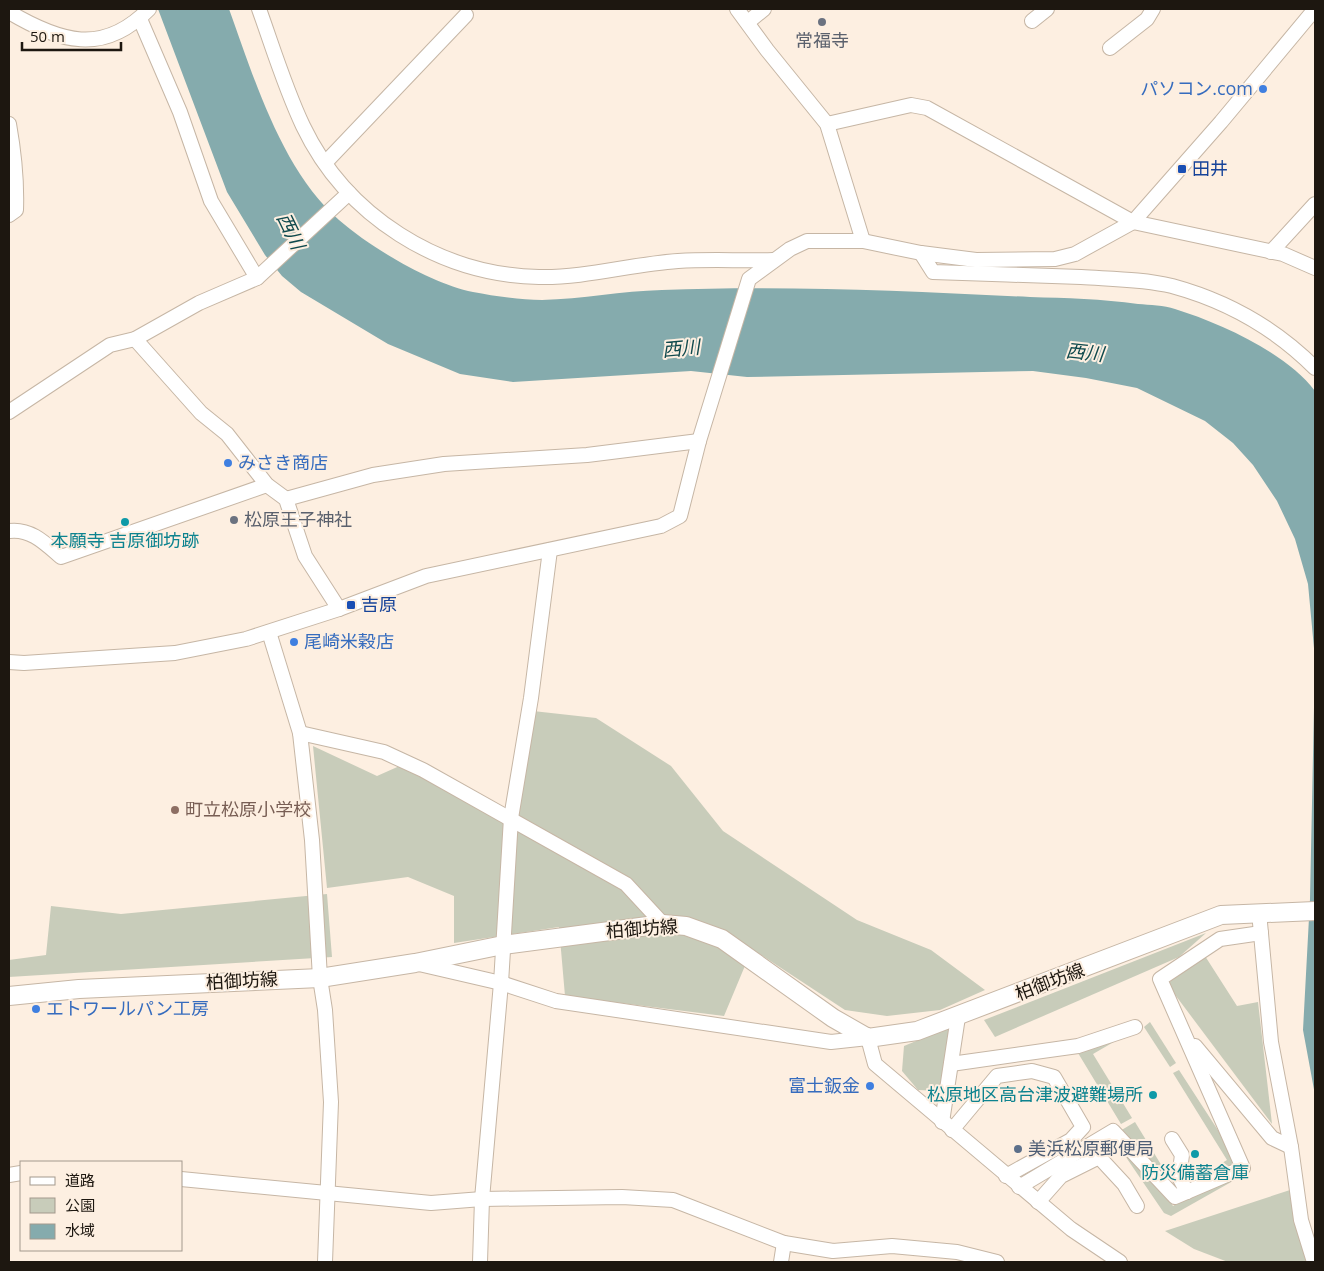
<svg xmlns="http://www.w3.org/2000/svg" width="1324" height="1271" font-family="'Open Sans','Noto Sans JP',sans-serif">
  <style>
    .green { fill: #c8ccba }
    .water { fill: #85abad }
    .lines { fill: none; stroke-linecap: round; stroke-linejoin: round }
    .minor-casing { stroke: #c6b6a5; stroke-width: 16 }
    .major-casing { stroke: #c6b6a5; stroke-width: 20 }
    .minor { stroke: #fff; stroke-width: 14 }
    .major { stroke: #fff; stroke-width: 18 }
    .worship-dot { fill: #6b7280; stroke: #fdefe1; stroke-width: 2 }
    .shop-dot { fill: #3f7fe0; stroke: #fdefe1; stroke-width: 2 }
    .transit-dot { fill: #1a4fb4; stroke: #fdefe1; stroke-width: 2 }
    .culture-dot { fill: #0f9aa8; stroke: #fdefe1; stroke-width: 2 }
    .education-dot { fill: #8d6e63; stroke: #fdefe1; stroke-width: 2 }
    .service-dot { fill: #5c6f8a; stroke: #fdefe1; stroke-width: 2 }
    .labels { text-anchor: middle; stroke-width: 4; stroke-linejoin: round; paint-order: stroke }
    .worship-label { font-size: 18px; fill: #5b616d; stroke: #fdefe1 }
    .shop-label { font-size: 18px; fill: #366cbe; stroke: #fdefe1; text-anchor: start }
    .transit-label { font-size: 18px; fill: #164399; stroke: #fdefe1; text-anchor: start }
    .culture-label { font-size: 18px; fill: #0d838f; stroke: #fdefe1 }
    .education-label { font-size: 18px; fill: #785e54; stroke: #fdefe1; text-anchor: start }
    .street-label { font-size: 18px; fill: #1d1710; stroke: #fdefe1 }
    .service-label { font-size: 18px; fill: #4e5e75; stroke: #fdefe1; text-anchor: start }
    .water-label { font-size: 19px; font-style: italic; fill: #0f494d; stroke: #fdefe1 }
  </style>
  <rect width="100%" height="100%" fill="#fdefe1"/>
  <g class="green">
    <polygon points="533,711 596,718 671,766 723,831 857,920 931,950 985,990 940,1010 887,1016 845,1010 752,949 724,1016 565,996 559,927 454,943 454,896 408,877 327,888 313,746 377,776 404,764 515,828"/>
    <polygon points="327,894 332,957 9,977 9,960 46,955 51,906 121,914"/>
    <polygon points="1206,933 1179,957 995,1037 984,1020"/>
    <polygon points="1205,956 1237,1006 1258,1002 1272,1124 1167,984"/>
    <polygon points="1150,1022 1176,1063 1170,1067 1144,1027"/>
    <polygon points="950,1027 940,1091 918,1090 902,1071 904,1046"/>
    <polygon points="1124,1036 1093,1054 1132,1118 1121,1124 1078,1053"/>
    <polygon points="1179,1070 1234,1155 1236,1165 1192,1185 1190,1182 1227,1160 1173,1073"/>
    <polygon points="1135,1122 1168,1176 1166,1178 1120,1131"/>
    <polygon points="1115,1141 1160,1186 1173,1206 1194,1194 1240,1177 1171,1216 1164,1213"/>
    <polygon points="1290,1190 1308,1262 1228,1262 1194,1249 1165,1231"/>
  </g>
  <path class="water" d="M158 9H229C254 78 282 171 339 220 371 248 432 284 473 292 494 296 520 300 542 300 582 299 622 291 662 290 784 285 908 291 1030 297 1066 298 1102 299 1138 304 1150 305 1164 305 1175 309 1220 323 1287 353 1315 391V1095L1303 1030 1310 899 1315 659 1308 584 1295 539 1277 501 1253 465 1233 443 1205 421 1137 388 1086 378 1033 371 747 377 691 371 513 382 460 374 388 344 301 292 282 276 265 255 227 192Z"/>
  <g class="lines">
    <defs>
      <g id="minor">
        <path d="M259 9C273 48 285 88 303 126 346 216 439 275 539 277 586 278 632 264 678 261 710 259 742 261 773 260"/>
        <polyline points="737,9 767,50 827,124 863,241"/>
        <path d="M9 12C60 42 103 56 149 9"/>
        <polyline points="140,19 180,112 211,201 257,278"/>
        <polyline points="1032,21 1047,9"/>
        <polyline points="748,22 764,9"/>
        <polyline points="1110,48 1147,19 1153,9"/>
        <path d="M9 124C14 152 17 182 16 210L9 215"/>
        <polyline points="827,124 911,105 927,108 1133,222 1283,254 1315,268"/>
        <polyline points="325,163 466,15"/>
        <polyline points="1271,252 1315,204"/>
        <path d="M921 253 933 272C982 274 1032 275 1081 277 1110 279 1143 279 1172 286 1227 301 1275 328 1315 368"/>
        <polyline points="135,339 201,413 227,434 267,485 286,499 305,556 339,609"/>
        <polyline points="9,412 110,345 135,339 199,303 257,278 349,193"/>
        <polyline points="286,499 373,475 444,464 587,455 699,441"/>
        <path d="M9 531C31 528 46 544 61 557L267 485"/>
        <polyline points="269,632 300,733 312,840 320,978 325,1010 331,1102 325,1262"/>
        <polyline points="9,662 24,663 175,653 246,639 339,609 426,576 661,526 680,516 699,441 749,279 790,249 807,241 863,241 921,253 976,260 1055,259 1075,254 1133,222 1221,122 1315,9"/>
        <polyline points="300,733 384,752 423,770 626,884 663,924"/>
        <polyline points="1259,912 1271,1042 1291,1147 1301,1220 1314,1262"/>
        <polyline points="419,964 501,983 556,1001 811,1039 831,1042 868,1038 875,1064 1071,1229 1120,1262"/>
        <polyline points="1195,1046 1272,1138 1291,1147"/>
        <polyline points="951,1064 1078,1046 1135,1027"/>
        <polyline points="942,1122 958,1017"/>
        <polyline points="952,1130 997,1076 1032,1071 1054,1077 1083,1127 1071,1140 1006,1176"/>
        <polyline points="1172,1139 1182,1155 1179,1177 1187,1192"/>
        <polyline points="9,1175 21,1173"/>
        <polyline points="181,1179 431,1203 482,1199 622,1197 673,1200 784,1243 833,1251 892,1246 957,1252 997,1262"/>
        <polyline points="1019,1187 1113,1131 1175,1197 1243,1168 1160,979 1220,939 1261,933"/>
        <polyline points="1038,1202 1061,1176 1099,1157 1124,1184 1137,1206"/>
        <polyline points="480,1262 482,1199 501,983 511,818 531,698 550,550"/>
        <polyline points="781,1262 784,1243"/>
      </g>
      <polyline id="major" points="9,996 79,989 320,978 415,963 503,945 663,924 686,926 722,939 833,1018 868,1038 917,1031 1221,915 1315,911"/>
    </defs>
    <use href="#minor" class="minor-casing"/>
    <use href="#major" class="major-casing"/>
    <use href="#minor" class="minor"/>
    <use href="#major" class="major"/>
  </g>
  <g class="worship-dot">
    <circle cx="822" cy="22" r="5"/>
    <circle cx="234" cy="520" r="5"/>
  </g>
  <g class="shop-dot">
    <circle cx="1263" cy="89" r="5"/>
    <circle cx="228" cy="463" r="5"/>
    <circle cx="294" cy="642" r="5"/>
    <circle cx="36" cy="1009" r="5"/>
    <circle cx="870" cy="1086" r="5"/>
  </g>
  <g class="transit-dot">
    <rect x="1177" y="164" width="10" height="10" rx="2.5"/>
    <rect x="346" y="600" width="10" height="10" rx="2.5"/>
  </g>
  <g class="culture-dot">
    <circle cx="125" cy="522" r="5"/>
    <circle cx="1153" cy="1095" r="5"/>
    <circle cx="1195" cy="1154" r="5"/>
  </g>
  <circle class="education-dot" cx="175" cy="810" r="5"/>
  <circle class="service-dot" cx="1018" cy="1149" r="5"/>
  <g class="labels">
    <g class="worship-label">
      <text x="822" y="47">常福寺</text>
      <text x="244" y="526" text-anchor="start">松原王子神社</text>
    </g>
    <g class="shop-label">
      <text x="1253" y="95" text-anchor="end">パソコン.com</text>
      <text x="238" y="469">みさき商店</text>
      <text x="304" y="648">尾崎米穀店</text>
      <text x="46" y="1015">エトワールパン工房</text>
      <text x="860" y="1092" text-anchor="end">富士鈑金</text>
    </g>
    <g class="transit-label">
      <text x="1192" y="175">田井</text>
      <text x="361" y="611">吉原</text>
    </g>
    <g class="culture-label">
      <text x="125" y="547">本願寺 吉原御坊跡</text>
      <text x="1143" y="1101" text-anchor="end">松原地区高台津波避難場所</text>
      <text x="1195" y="1179">防災備蓄倉庫</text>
    </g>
    <g class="education-label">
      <text x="185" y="816">町立松原小学校</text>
    </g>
    <g class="street-label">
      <text transform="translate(642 929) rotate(-4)" y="6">柏御坊線</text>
      <text transform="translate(242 981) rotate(-3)" y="6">柏御坊線</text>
      <text transform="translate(1050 982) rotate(-21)" y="6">柏御坊線</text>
    </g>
    <g class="service-label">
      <text x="1028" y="1155">美浜松原郵便局</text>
    </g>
    <g class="water-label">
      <text transform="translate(291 231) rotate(64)" y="7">西川</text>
      <text transform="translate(681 348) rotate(-5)" y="7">西川</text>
      <text transform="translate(1085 352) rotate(6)" y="7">西川</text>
    </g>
  </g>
  <rect width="1324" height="1271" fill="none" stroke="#1d1710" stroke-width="20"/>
  <rect x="20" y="1161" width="162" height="90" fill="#fdefe1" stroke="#a3998d"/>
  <rect x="30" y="1177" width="25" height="8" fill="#ffffff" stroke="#a3998d"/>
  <text x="65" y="1186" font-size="15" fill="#1d1710">道路</text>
  <rect x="30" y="1198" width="25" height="15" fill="#c8ccba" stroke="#a3998d"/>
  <text x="65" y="1211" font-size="15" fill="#1d1710">公園</text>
  <rect x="30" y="1224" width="25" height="15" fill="#85abad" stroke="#a3998d"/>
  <text x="65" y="1236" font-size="15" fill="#1d1710">水域</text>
  <path d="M22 42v8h99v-8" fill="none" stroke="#1d1710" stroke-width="2.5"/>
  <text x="30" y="42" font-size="15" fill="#1d1710" stroke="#fdefe1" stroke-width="4" paint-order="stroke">50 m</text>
</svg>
